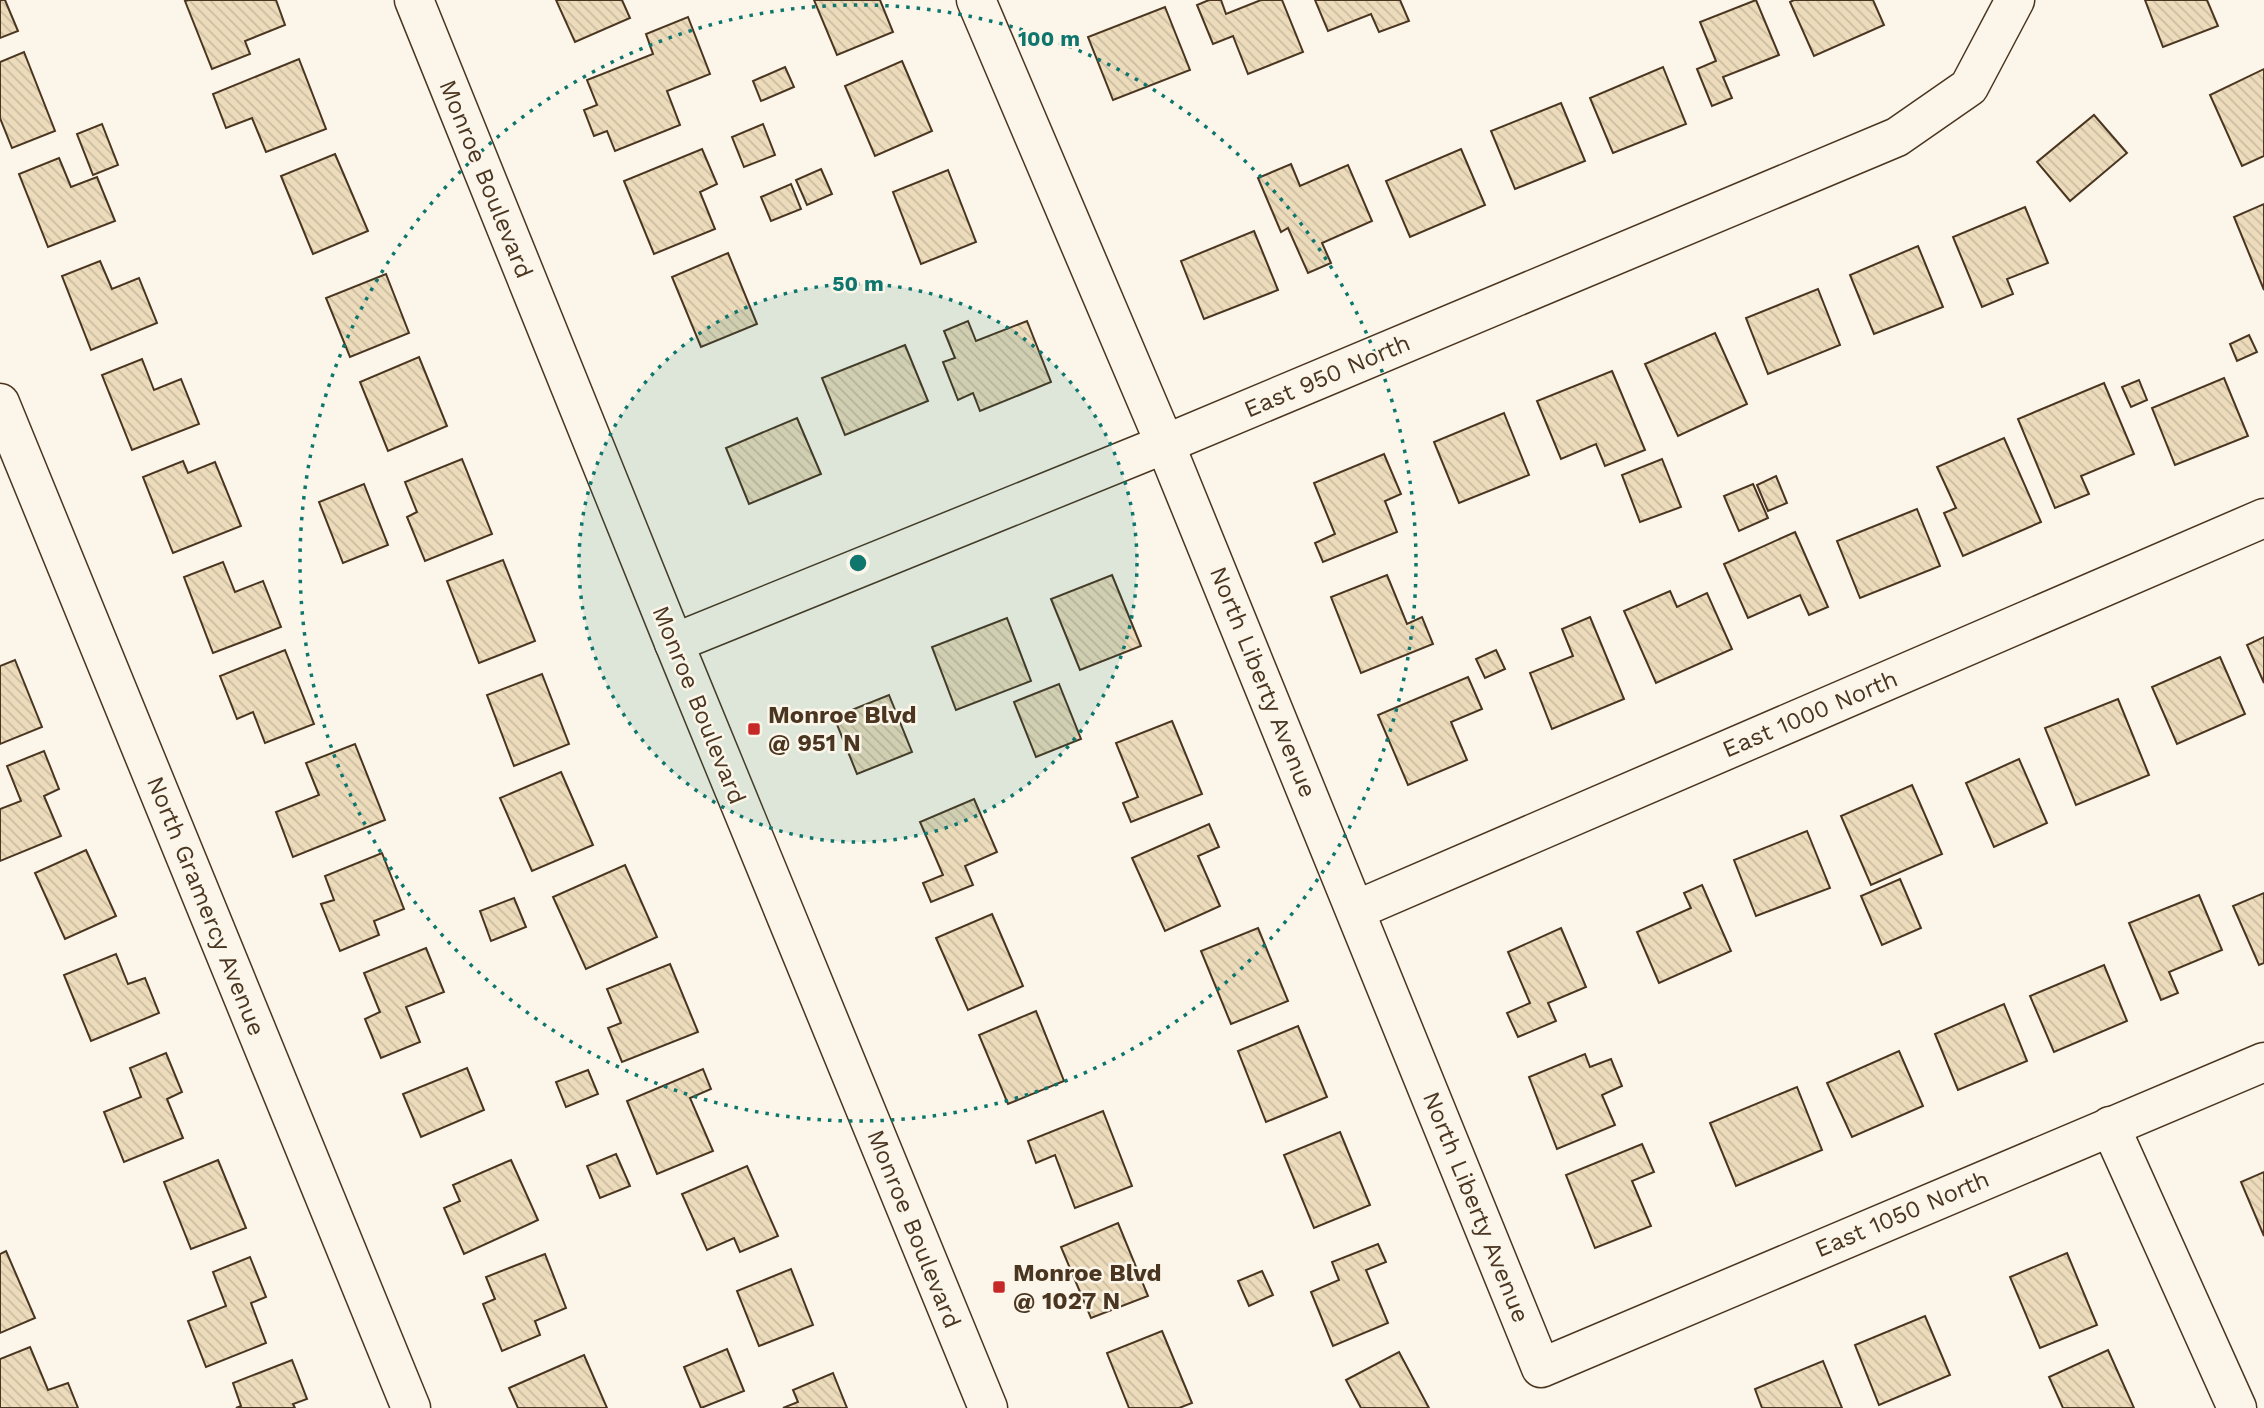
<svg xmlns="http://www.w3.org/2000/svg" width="2264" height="1408" font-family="'Work Sans',sans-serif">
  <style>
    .building { fill: url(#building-back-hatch); stroke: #4a3520; stroke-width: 2 }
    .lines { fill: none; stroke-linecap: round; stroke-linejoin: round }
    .minor-casing { stroke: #4a3520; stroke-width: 41 }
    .minor { stroke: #fbf6e9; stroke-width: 38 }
    .ring { fill: none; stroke: #0f766e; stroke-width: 3.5; stroke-dasharray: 3.5 7 }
    .poi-dot { fill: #c62828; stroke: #fbf6e9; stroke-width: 2.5 }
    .labels { text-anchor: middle; stroke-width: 5; stroke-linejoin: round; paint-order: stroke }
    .street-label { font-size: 24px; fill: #4a3520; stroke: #fbf6e9 }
    .poi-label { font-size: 24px; font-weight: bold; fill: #4a3520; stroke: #fbf6e9; text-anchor: start }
    .centre { fill: #0f766e; stroke: #fbf6e9; stroke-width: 3.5 }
    .ring-label { font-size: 21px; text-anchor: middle; font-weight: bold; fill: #0f766e; stroke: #fbf6e9; stroke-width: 5; stroke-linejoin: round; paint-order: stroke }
  </style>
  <defs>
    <pattern id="building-back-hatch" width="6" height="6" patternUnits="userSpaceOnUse" patternTransform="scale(1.75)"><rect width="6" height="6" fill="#ecdcbc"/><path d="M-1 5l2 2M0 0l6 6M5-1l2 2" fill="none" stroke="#ccbda1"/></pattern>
  </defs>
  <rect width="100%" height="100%" fill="#fbf6e9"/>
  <g class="building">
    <polygon points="0,0 5,0 18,31 0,38"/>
    <polygon points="189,0 276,0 285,25 245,41 250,54 212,69 185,1"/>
    <polygon points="556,0 622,0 630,18 575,42"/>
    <polygon points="814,0 880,0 893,32 837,55"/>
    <polygon points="1209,0 1221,0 1226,14 1261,0 1282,0 1303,52 1248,74 1233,36 1213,44 1197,5"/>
    <polygon points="1315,0 1400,0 1409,21 1379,32 1371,14 1328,31"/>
    <polygon points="1756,0 1779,55 1723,77 1732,98 1712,106 1697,69 1716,61 1700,22"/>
    <polygon points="1794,0 1873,0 1884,25 1814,56 1790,2"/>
    <polygon points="2145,0 2207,0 2218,26 2163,47"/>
    <polygon points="1165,7 1190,70 1113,100 1088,37"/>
    <polygon points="688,17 710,74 667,91 680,125 615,151 607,131 594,136 584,110 597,105 587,80 653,54 646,34"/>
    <polygon points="24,52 55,131 12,148 0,118 0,62"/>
    <polygon points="299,59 326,129 266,152 252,118 226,128 213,94"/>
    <polygon points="902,61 932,131 875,156 845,86"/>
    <polygon points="785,67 794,87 761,101 753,81"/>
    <polygon points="1663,67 1686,124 1613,153 1590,98"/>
    <polygon points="2264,69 2264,156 2242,166 2210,95"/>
    <polygon points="1561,103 1585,161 1515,189 1491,131"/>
    <polygon points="2094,115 2127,153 2070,201 2037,162"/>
    <polygon points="102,124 118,165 93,175 77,134"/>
    <polygon points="763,124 775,155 744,167 732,137"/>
    <polygon points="702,149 717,184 700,192 715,229 654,254 624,181"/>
    <polygon points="1461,149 1485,205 1410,237 1386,181"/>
    <polygon points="335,154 368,231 313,254 281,176"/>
    <polygon points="59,158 71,187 97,177 115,221 48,247 19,174"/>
    <polygon points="1291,164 1300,186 1348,165 1372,221 1322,243 1331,263 1308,273 1288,228 1281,232 1258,178"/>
    <polygon points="821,169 832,194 807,205 796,180"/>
    <polygon points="948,170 976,242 921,264 893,192"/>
    <polygon points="791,184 801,209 771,221 761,197"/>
    <polygon points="2264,204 2264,290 2234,217"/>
    <polygon points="2025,207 2048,263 2007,279 2013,294 1982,307 1953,237"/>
    <polygon points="1254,231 1278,290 1204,319 1181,261"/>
    <polygon points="1918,246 1943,307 1874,334 1850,275"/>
    <polygon points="728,253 757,324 701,347 672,277"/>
    <polygon points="100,261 112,289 139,278 157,323 91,350 62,276"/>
    <polygon points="386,274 409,333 350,357 326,298"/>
    <polygon points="1818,289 1840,345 1768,374 1746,318"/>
    <polygon points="968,321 976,341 1027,321 1051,382 980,411 973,393 958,400 943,362 955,358 944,331"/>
    <polygon points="1715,333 1747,404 1678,436 1645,364"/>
    <polygon points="2249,335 2257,352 2237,361 2230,344"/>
    <polygon points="905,345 928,401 845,435 822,378"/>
    <polygon points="419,357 447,426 388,451 360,382"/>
    <polygon points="142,359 154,390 181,379 199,424 132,450 102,375"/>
    <polygon points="1612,371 1645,450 1605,466 1596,444 1561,459 1537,401"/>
    <polygon points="2224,378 2248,436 2175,465 2152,408"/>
    <polygon points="2139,380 2147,400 2131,407 2122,387"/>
    <polygon points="2104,383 2134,454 2081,476 2089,494 2055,508 2018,419"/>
    <polygon points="1504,413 1529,475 1459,503 1434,442"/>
    <polygon points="797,418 821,474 749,504 726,448"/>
    <polygon points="2004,438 2041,522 1963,556 1944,513 1956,508 1937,467"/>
    <polygon points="1384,454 1401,494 1385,501 1397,532 1323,562 1315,543 1335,534 1314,483"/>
    <polygon points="462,459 492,534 425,561 407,517 417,512 405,482"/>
    <polygon points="1662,459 1681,507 1640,522 1622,475"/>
    <polygon points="183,461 188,473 215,462 241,526 173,553 143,477"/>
    <polygon points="1776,476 1787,503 1768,511 1757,485"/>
    <polygon points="364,484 388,545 343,563 319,502"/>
    <polygon points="1753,484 1768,518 1739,531 1724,496"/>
    <polygon points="1917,509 1940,566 1860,598 1837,541"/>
    <polygon points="1795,532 1828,607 1809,615 1800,595 1748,618 1724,564"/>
    <polygon points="503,560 535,641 479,663 447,581"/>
    <polygon points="223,562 235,592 263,581 281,627 213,653 184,577"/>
    <polygon points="1112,575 1141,646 1080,670 1051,599"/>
    <polygon points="1387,575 1407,624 1422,617 1433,644 1361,673 1331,597"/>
    <polygon points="1670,591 1677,607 1707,593 1732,649 1656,683 1624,611"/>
    <polygon points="1590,617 1624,699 1552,729 1530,673 1573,656 1562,629"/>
    <polygon points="1007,618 1031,681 956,710 932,647"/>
    <polygon points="2264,637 2264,683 2247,645"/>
    <polygon points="285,650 314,724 265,743 253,712 237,719 220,676"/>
    <polygon points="1496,650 1505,669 1485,678 1476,659"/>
    <polygon points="2220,657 2245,714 2177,744 2152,687"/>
    <polygon points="15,660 42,727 0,744 0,666"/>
    <polygon points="542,674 569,744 514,766 487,695"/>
    <polygon points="1468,677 1482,709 1451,722 1467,760 1408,785 1378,715"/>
    <polygon points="1059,684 1081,739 1036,757 1014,702"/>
    <polygon points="889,695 912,752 857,774 834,717"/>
    <polygon points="2118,699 2149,775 2076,805 2045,728"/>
    <polygon points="1172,721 1202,794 1131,822 1123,803 1138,797 1116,743"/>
    <polygon points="355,744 385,820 293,857 276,812 319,795 306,763"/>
    <polygon points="44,751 59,789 44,796 61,836 0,861 0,809 21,801 7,766"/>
    <polygon points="2019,759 2047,823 1994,847 1966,783"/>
    <polygon points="561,772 593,845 532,871 500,798"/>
    <polygon points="1912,785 1942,854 1871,885 1841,816"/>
    <polygon points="974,799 997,852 965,866 973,885 931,902 923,883 943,875 920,822"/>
    <polygon points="1209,824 1219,847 1198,856 1220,906 1165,931 1132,858"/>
    <polygon points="1807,831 1830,888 1756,916 1734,860"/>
    <polygon points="86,850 116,916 65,939 35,873"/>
    <polygon points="382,853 404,909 374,921 379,935 340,951 321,904 334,900 325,876"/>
    <polygon points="625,865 657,937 586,969 553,897"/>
    <polygon points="1900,879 1921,928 1882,945 1861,896"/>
    <polygon points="1702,885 1731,951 1659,983 1637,932 1691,908 1684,893"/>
    <polygon points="2264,893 2264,963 2259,965 2233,906"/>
    <polygon points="2199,895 2222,950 2169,972 2178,993 2161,1000 2129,923"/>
    <polygon points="514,898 526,927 491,941 480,911"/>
    <polygon points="992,914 1023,986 968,1010 936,938"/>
    <polygon points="1258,928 1288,1001 1231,1024 1201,951"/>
    <polygon points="1561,928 1586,987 1548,1003 1556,1021 1518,1037 1507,1013 1530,1003 1508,952"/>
    <polygon points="426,948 444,992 406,1007 420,1042 381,1058 365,1019 380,1012 364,973"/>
    <polygon points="116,954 128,984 145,978 159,1013 91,1041 64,975"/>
    <polygon points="670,964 698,1032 622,1062 608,1028 621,1023 607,989"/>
    <polygon points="2104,965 2127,1021 2054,1052 2030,996"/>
    <polygon points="2004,1004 2027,1061 1958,1090 1935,1034"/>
    <polygon points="1036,1011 1064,1081 1008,1104 979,1035"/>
    <polygon points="1298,1026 1327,1097 1266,1122 1238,1051"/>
    <polygon points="1899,1051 1923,1106 1852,1137 1827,1083"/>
    <polygon points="166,1053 182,1092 167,1099 183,1138 124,1162 104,1112 141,1097 130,1068"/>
    <polygon points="1585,1054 1590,1067 1611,1059 1622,1086 1602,1095 1615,1125 1557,1149 1529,1077"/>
    <polygon points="467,1068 484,1110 421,1137 403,1094"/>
    <polygon points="703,1069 711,1089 690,1098 713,1151 657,1174 627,1101"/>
    <polygon points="588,1070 598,1094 566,1107 556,1082"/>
    <polygon points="1797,1087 1822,1150 1736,1186 1710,1123"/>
    <polygon points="1103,1111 1132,1186 1075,1208 1055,1155 1036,1163 1028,1141"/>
    <polygon points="1340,1132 1370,1205 1314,1228 1284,1155"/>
    <polygon points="1642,1144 1654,1172 1632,1181 1651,1226 1595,1248 1566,1175"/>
    <polygon points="616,1154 630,1186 600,1198 587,1166"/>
    <polygon points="218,1160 246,1228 191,1249 164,1182"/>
    <polygon points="511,1160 538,1220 464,1254 444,1208 460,1201 453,1185"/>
    <polygon points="747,1166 778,1236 740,1252 734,1238 707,1250 682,1194"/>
    <polygon points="2264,1172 2264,1236 2241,1182"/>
    <polygon points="1118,1223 1148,1296 1091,1318 1061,1247"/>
    <polygon points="1378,1244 1386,1262 1366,1270 1388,1323 1333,1346 1311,1292 1339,1280 1332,1262"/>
    <polygon points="6,1251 35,1318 0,1333 0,1254"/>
    <polygon points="2067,1253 2097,1325 2040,1348 2010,1277"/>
    <polygon points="545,1254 566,1308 535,1321 540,1335 502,1351 483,1304 495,1299 486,1277"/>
    <polygon points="250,1257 266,1297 251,1303 266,1343 206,1367 188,1321 226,1306 213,1272"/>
    <polygon points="791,1269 813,1325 759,1346 737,1291"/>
    <polygon points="1262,1271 1273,1295 1249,1306 1238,1281"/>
    <polygon points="1925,1316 1950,1375 1879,1405 1855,1345"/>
    <polygon points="1162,1331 1192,1403 1179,1408 1129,1408 1107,1353"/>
    <polygon points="30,1347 48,1390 68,1383 78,1408 0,1408 0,1359"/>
    <polygon points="727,1349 744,1391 701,1408 684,1367"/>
    <polygon points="2108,1350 2134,1408 2063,1408 2049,1377"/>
    <polygon points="1399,1352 1429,1408 1361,1408 1346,1380"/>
    <polygon points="584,1355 607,1408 518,1408 509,1388"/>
    <polygon points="292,1360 307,1399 293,1404 295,1408 236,1408 241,1406 233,1383"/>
    <polygon points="1823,1361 1842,1408 1762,1408 1755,1389"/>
    <polygon points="833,1373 847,1408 783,1408 798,1402 793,1390"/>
  </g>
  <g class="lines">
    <defs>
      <g id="minor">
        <polyline points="414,0 674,643 988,1408"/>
        <polyline points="976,0 1165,444 1541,1368 2264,1062"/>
        <polyline points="0,403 411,1408"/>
        <polyline points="674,643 1165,444 1897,137 1969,87 2015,0"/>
        <polyline points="1356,910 2264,518"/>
        <polyline points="2110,1126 2237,1408"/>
      </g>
    </defs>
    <use href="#minor" class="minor-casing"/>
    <use href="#minor" class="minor"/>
  </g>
  <circle cx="858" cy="563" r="279" fill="#0f766e" fill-opacity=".12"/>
  <g class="ring">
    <circle cx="858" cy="563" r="279"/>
    <circle cx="858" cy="563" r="558"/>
  </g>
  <g class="poi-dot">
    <rect x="747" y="722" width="14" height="14" rx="3.5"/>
    <rect x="992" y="1280" width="14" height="14" rx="3.5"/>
  </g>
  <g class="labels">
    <g class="street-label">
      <text transform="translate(486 179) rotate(68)" y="8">Monroe Boulevard</text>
      <text transform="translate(1327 376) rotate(-23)" y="8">East 950 North</text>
      <text transform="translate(1263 682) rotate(68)" y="8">North Liberty Avenue</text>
      <text transform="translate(699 705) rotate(68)" y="8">Monroe Boulevard</text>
      <text transform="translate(1810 714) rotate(-23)" y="8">East 1000 North</text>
      <text transform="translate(206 906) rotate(68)" y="8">North Gramercy Avenue</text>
      <text transform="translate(1476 1207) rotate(68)" y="8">North Liberty Avenue</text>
      <text transform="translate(1902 1214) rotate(-23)" y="8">East 1050 North</text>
      <text transform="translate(914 1229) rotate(68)" y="8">Monroe Boulevard</text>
    </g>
    <g class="poi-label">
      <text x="768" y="723">Monroe Blvd<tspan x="768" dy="28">@ 951 N</tspan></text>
      <text x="1013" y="1281">Monroe Blvd<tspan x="1013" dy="28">@ 1027 N</tspan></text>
    </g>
  </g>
  <circle cx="858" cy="563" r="10" class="centre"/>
  <g class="ring-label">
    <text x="1049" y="46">100 m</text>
    <text x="858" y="291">50 m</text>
  </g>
</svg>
